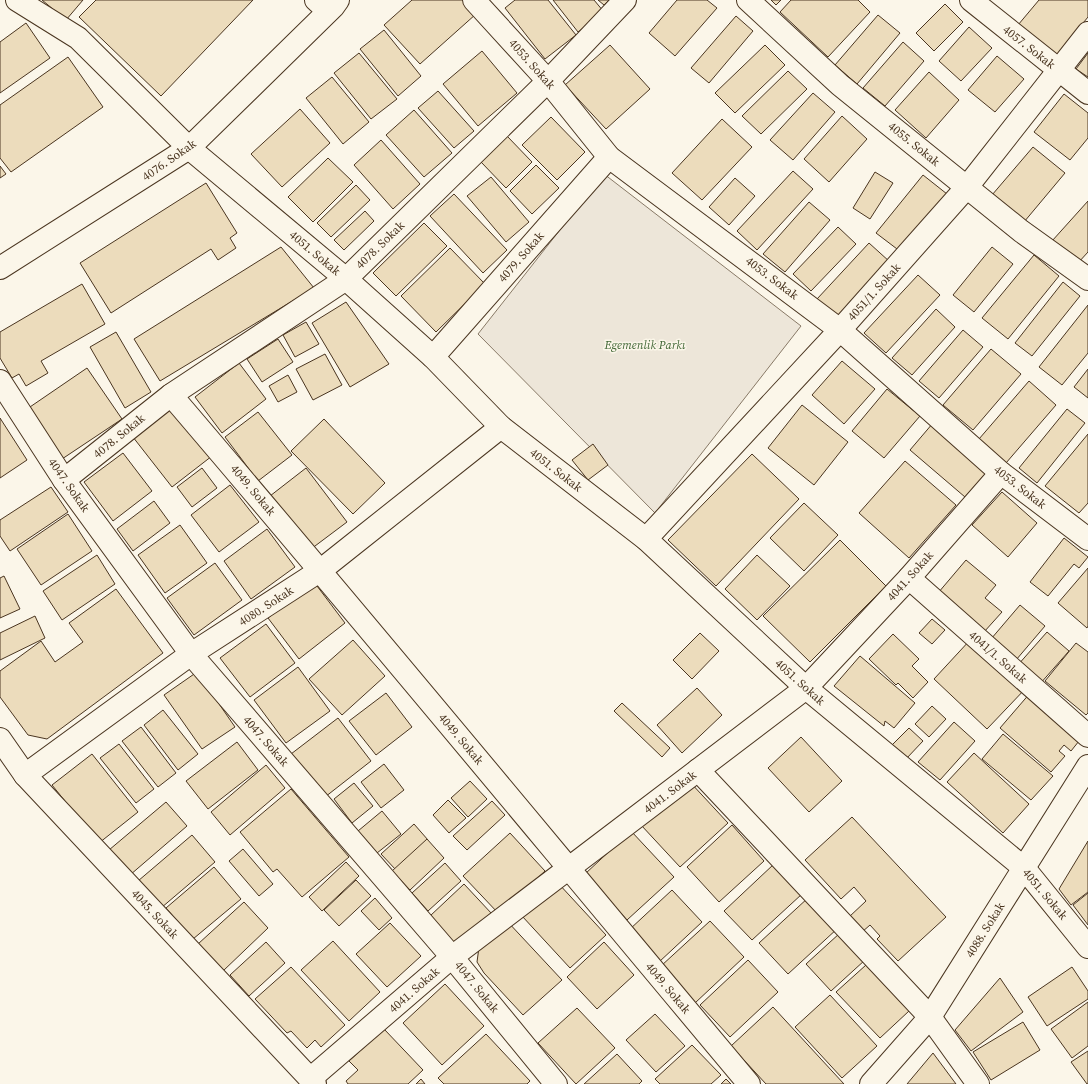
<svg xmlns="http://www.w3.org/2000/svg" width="1088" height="1084" font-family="'Source Serif 4',serif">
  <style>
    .green { fill: #ede6d9; stroke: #887966 }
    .building { fill: #ecdcbc; stroke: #4a3520 }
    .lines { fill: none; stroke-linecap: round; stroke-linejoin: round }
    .street-casing { stroke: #4a3520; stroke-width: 24 }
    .secondary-casing { stroke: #4a3520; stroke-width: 24 }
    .street { stroke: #fbf6e9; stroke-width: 22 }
    .secondary { stroke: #fbf6e9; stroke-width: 22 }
    .labels { text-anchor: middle; stroke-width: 3; stroke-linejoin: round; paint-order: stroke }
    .street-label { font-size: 12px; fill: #4a3520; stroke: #fbf6e9 }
    .park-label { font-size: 12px; font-style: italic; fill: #436837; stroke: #fbf6e9 }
  </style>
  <rect width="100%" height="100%" fill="#fbf6e9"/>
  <polygon class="green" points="604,174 801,326 655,513 478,334"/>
  <g class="building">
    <polygon points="42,0 83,0 66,20"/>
    <polygon points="96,0 253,0 161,96 79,17"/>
    <polygon points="412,0 464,0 476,14 420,64 384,25"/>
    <polygon points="515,0 548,0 576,35 545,59 505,8"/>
    <polygon points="553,0 594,0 604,12 578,32"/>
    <polygon points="598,0 609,0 604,5"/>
    <polygon points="677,0 707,0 717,8 675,56 649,33"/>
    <polygon points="771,0 781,0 776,5"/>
    <polygon points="791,0 858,0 870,12 828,57 780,12"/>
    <polygon points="1039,0 1088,0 1088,17 1056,56 1018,25"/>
    <polygon points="945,4 963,22 934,51 916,33"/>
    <polygon points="878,15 900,33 857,84 835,65"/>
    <polygon points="736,16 753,31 709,83 691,68"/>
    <polygon points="26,23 50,58 0,93 0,42"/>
    <polygon points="969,27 992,48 961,81 939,61"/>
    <polygon points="384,30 421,76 398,96 360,49"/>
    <polygon points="903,42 924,61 885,106 863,88"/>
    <polygon points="610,45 650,89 606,129 565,85"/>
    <polygon points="765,45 785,65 735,113 715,93"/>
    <polygon points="482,51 517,93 478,126 443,84"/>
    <polygon points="359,53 397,99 371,119 334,73"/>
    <polygon points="1088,53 1088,77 1076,69"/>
    <polygon points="997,56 1024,79 995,112 968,90"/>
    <polygon points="68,57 103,107 11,172 0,158 0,105"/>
    <polygon points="788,71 807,89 761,134 742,116"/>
    <polygon points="929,72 959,100 926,138 895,110"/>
    <polygon points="332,77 369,122 343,144 306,98"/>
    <polygon points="438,91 474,131 454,148 418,108"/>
    <polygon points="813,93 835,112 793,160 770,140"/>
    <polygon points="1064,94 1088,113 1088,138 1070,160 1034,132"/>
    <polygon points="300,109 330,143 282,187 251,154"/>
    <polygon points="414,110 452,153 424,177 386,135"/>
    <polygon points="842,116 867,139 829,182 804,159"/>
    <polygon points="551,117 585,152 557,180 522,145"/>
    <polygon points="722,119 752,147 702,200 672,173"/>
    <polygon points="507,136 532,162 506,188 481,162"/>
    <polygon points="381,140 420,184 393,209 354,165"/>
    <polygon points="1033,147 1065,173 1024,222 992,195"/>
    <polygon points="328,158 353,182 313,222 288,197"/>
    <polygon points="536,165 559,188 532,214 510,191"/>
    <polygon points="0,166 6,174 0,178"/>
    <polygon points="793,171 813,189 757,250 737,231"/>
    <polygon points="875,172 893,183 870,219 853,208"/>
    <polygon points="923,175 947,194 901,252 876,233"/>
    <polygon points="491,177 529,222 506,242 467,196"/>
    <polygon points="735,178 755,196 729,225 709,207"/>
    <polygon points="206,183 237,233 230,238 236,248 218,260 211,249 111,313 80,263"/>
    <polygon points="356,185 370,200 331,237 317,223"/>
    <polygon points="454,194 507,250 483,273 430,216"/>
    <polygon points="1088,201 1088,252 1078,263 1052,241"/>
    <polygon points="809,202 830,220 785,272 763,254"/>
    <polygon points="365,211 374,221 344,250 334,240"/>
    <polygon points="424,223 447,246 396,296 373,273"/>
    <polygon points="838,227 856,244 811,291 793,274"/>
    <polygon points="869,243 890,262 839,318 817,299"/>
    <polygon points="281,247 314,288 160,381 134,339"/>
    <polygon points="992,247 1013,264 974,312 953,295"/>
    <polygon points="450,248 485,284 436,332 401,296"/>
    <polygon points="1034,255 1059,276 1008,339 982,318"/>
    <polygon points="918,275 940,295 886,353 864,333"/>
    <polygon points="1063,282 1080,296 1032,356 1015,343"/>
    <polygon points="82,284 105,324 41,361 48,373 26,386 19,374 12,378 0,358 0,332"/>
    <polygon points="346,302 389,364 350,387 312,323"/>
    <polygon points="1088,305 1088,353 1062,385 1039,367"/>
    <polygon points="936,309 955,327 912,375 892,358"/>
    <polygon points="306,322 319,344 295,357 283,335"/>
    <polygon points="963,330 983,347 939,398 919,381"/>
    <polygon points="116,332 151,392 125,408 90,347"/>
    <polygon points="278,339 293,362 262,382 247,359"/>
    <polygon points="991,349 1021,374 973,430 943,405"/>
    <polygon points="325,354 342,385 313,400 296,369"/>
    <polygon points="842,361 875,389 844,424 812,395"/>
    <polygon points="239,363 266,399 222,433 195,397"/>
    <polygon points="87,368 122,419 62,459 27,409"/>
    <polygon points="1088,369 1088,398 1074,387"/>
    <polygon points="288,375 297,392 278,402 269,386"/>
    <polygon points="1029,381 1056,405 1006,463 979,439"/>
    <polygon points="887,389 920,416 884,458 852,431"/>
    <polygon points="168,401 212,456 172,487 129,432"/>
    <polygon points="802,405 848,442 814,485 768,448"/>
    <polygon points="1067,409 1085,423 1037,483 1019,468"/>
    <polygon points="258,412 292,455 258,481 225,437"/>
    <polygon points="0,418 27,460 0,478"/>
    <polygon points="324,419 385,483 353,514 291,451"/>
    <polygon points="933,423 988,471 965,497 910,450"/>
    <polygon points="1088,434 1088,503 1079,513 1045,486"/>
    <polygon points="593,444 608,465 588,480 572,460"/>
    <polygon points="123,453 152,491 113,521 84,482"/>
    <polygon points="752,454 799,499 716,586 668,540"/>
    <polygon points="905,461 956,505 909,558 859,513"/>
    <polygon points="202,468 217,488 192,507 177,487"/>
    <polygon points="306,468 347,522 311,549 270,496"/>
    <polygon points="230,485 259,522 219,552 191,515"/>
    <polygon points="51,487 68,512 10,551 0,536 0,520"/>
    <polygon points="1002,492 1037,523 1008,557 972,525"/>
    <polygon points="154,501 170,523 133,551 117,529"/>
    <polygon points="804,503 838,535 804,571 770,538"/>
    <polygon points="68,514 92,551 41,585 17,549"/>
    <polygon points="180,525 207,563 165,593 138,555"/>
    <polygon points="267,529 295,567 251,599 224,561"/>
    <polygon points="1064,538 1088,557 1079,568 1074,564 1048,596 1030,582"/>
    <polygon points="840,540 886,586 810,662 763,616"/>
    <polygon points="97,555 115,584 62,620 43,591"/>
    <polygon points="757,555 790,586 757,620 725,589"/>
    <polygon points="966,560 996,585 985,598 1002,612 984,632 938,593"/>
    <polygon points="215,563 242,600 194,635 167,598"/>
    <polygon points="1088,568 1088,626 1087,628 1058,603"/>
    <polygon points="4,576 20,609 0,618 0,578"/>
    <polygon points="314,582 345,623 299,659 268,618"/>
    <polygon points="116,589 163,653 47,739 28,735 0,697 0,671 41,641 55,662 83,642 69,623"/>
    <polygon points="1020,605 1045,626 1016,660 991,639"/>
    <polygon points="35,616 45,638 0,660 0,633"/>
    <polygon points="932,619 945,630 932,644 919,633"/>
    <polygon points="266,624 295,663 250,697 220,658"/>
    <polygon points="1047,632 1069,651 1039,685 1017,666"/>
    <polygon points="700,633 719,651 692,679 673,660"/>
    <polygon points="893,634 919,659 912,666 928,682 913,698 898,683 896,685 869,659"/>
    <polygon points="971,639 1027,687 987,729 934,679"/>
    <polygon points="353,640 385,676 342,715 309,679"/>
    <polygon points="1076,643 1088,652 1088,713 1086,715 1045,681"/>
    <polygon points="860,656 915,703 894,728 885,721 884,726 834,686"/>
    <polygon points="298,667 330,711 286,743 254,700"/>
    <polygon points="197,672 235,727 202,749 164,695"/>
    <polygon points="697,688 722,715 682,753 657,725"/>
    <polygon points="1031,692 1083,736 1071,751 1064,745 1059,751 1065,756 1051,772 1000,728"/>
    <polygon points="386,693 412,727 376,755 349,721"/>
    <polygon points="622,703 670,748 662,757 614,711"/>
    <polygon points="932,706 946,719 929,737 915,724"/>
    <polygon points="163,710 198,754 178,770 144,725"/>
    <polygon points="338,718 371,761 325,797 291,754"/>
    <polygon points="954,722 975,741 940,780 918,762"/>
    <polygon points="141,727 176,773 158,787 122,741"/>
    <polygon points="909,728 923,741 906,759 891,746"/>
    <polygon points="1003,734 1053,776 1031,800 982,759"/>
    <polygon points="801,737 842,781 809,812 768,768"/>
    <polygon points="237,742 258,770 208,809 186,781"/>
    <polygon points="119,744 154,789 136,803 100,758"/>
    <polygon points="974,753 1029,804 1003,833 947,782"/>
    <polygon points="92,754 138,812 99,843 52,785"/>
    <polygon points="384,764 404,790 381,808 361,782"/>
    <polygon points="266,765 285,788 230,835 211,812"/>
    <polygon points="470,781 487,799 468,817 451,798"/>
    <polygon points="689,781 728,823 680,867 641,825"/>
    <polygon points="354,783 373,806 352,823 334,799"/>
    <polygon points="291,789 349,857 302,897 277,869 273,872 240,832"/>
    <polygon points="448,800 466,818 449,833 433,815"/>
    <polygon points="492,801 505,815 467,850 453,836"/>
    <polygon points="166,802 187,826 130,875 109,850"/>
    <polygon points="382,811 401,834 377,853 358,831"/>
    <polygon points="852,817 946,917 898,961 877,939 880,936 870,925 862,932 849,917 866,901 854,887 841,899 805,860"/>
    <polygon points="414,824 428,840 396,870 381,854"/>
    <polygon points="732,825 764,861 719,902 687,867"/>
    <polygon points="631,831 674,877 627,920 585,874"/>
    <polygon points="510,833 545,871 499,914 463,876"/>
    <polygon points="192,835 215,862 161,908 138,881"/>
    <polygon points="427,839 444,858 410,890 392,871"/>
    <polygon points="1088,841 1088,892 1071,905 1059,889"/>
    <polygon points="243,849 273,884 259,896 229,861"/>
    <polygon points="346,862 359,876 322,911 309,897"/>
    <polygon points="445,863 461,881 428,911 412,893"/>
    <polygon points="774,864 802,894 752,940 724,911"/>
    <polygon points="214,867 241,899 193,939 166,908"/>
    <polygon points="356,880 371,896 339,926 324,910"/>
    <polygon points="558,883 606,935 570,968 522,916"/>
    <polygon points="464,884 492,914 457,946 430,916"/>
    <polygon points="672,890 702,922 659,962 629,930"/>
    <polygon points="1088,893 1088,925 1073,905"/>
    <polygon points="809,897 838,928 788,974 759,943"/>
    <polygon points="375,898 392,918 379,930 361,911"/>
    <polygon points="244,902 268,928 223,971 198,944"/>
    <polygon points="506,920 562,980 523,1015 484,973 477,962 479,947"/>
    <polygon points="710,921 744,957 695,1003 661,966"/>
    <polygon points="390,923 421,956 387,987 356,954"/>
    <polygon points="840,933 865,960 831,991 806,964"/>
    <polygon points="333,941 380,992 349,1021 301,970"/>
    <polygon points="266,942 285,963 249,996 230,975"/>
    <polygon points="604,942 634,975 597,1009 567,977"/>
    <polygon points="748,960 778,992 730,1037 700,1005"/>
    <polygon points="866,965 909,1011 880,1038 836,992"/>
    <polygon points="291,967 345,1025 321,1047 315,1040 307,1048 291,1031 287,1033 255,999"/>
    <polygon points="1072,967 1088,991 1088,999 1047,1026 1028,997"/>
    <polygon points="1000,978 1023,1012 971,1051 955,1030"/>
    <polygon points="445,984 484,1026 442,1065 403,1023"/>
    <polygon points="830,995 877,1046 842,1078 795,1027"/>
    <polygon points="1088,1002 1088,1046 1072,1058 1051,1029"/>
    <polygon points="773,1007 844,1084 766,1084 731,1046"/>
    <polygon points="577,1008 615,1048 576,1084 538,1043"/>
    <polygon points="655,1014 685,1046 656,1072 626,1040"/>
    <polygon points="1023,1022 1040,1050 991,1080 973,1052"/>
    <polygon points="384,1029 423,1070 408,1084 348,1084 346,1081 358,1070 349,1061"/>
    <polygon points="486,1034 530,1081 527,1084 444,1084 438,1078"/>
    <polygon points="692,1045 721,1075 711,1084 660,1084 655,1079"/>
    <polygon points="1088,1051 1088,1084 1087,1084 1071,1062"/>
    <polygon points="933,1053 956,1084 907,1084"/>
    <polygon points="617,1054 642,1081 639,1084 584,1084"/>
    <polygon points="421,1079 425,1084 416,1084"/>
    <polygon points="726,1079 731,1084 721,1084"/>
  </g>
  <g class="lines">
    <defs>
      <g id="street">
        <polyline points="17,0 78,38 189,148 346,279 433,357 501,427 646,539 806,688 1024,868 1088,947"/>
        <polyline points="316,0 328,11"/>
        <polyline points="474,0 548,81 609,157 840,330 1001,473 1088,539"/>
        <polyline points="748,0 840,85 1021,231 1088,279"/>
        <polyline points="971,0 1088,93"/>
        <polyline points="433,357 609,157"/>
        <polyline points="0,381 64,480 191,654 452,957 556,1084"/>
        <path d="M171 395C366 623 556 854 749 1084"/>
        <polyline points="64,480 171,395 346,279 548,81 625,0"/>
        <polyline points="646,539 840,330 967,187 1088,33"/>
        <polyline points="909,578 1088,736"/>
        <polyline points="0,739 25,775 315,1084"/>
        <polyline points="698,770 930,1017 978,1084"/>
        <polyline points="25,775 191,654 321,570 501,427"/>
        <polyline points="310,1079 452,957 806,688 909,578 1001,473"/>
      </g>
      <g id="secondary">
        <polyline points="0,268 189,148 333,7 338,0"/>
        <polyline points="871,1084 930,1017 1088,766"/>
      </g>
    </defs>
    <use href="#street" class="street-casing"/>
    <use href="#secondary" class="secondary-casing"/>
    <use href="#street" class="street"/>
    <use href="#secondary" class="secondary"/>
  </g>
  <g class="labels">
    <g class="street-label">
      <text transform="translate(1029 47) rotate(38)" y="4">4057. Sokak</text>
      <text transform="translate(532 64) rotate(48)" y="4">4053. Sokak</text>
      <text transform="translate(914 144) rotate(39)" y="4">4055. Sokak</text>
      <text transform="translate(169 160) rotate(-35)" y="4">4076. Sokak</text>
      <text transform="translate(380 245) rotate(-44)" y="4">4078. Sokak</text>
      <text transform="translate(315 253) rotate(40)" y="4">4051. Sokak</text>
      <text transform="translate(521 257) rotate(-49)" y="4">4079. Sokak</text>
      <text transform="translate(772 278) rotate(37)" y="4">4053. Sokak</text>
      <text transform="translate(874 292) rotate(-48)" y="4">4051/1. Sokak</text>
      <text transform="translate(119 436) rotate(-39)" y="4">4078. Sokak</text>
      <text transform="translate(556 470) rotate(38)" y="4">4051. Sokak</text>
      <text transform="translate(69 485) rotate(55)" y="4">4047. Sokak</text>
      <text transform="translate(1020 487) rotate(38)" y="4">4053. Sokak</text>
      <text transform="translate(253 490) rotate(50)" y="4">4049. Sokak</text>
      <text transform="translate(910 576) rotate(-48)" y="4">4041. Sokak</text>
      <text transform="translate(266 606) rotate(-33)" y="4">4080. Sokak</text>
      <text transform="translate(998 657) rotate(41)" y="4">4041/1. Sokak</text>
      <text transform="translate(800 682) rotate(42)" y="4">4051. Sokak</text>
      <text transform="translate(461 739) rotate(50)" y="4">4049. Sokak</text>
      <text transform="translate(266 741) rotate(49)" y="4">4047. Sokak</text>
      <text transform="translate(670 792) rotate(-37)" y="4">4041. Sokak</text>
      <text transform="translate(1045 894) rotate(50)" y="4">4051. Sokak</text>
      <text transform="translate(155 914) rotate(47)" y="4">4045. Sokak</text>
      <text transform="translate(985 930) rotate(-58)" y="4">4088. Sokak</text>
      <text transform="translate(477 987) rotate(51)" y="4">4047. Sokak</text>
      <text transform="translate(668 988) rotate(50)" y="4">4049. Sokak</text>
      <text transform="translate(414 990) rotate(-41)" y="4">4041. Sokak</text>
    </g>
    <g class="park-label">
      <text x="645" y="349">Egemenlik Parkı</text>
    </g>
  </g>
</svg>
